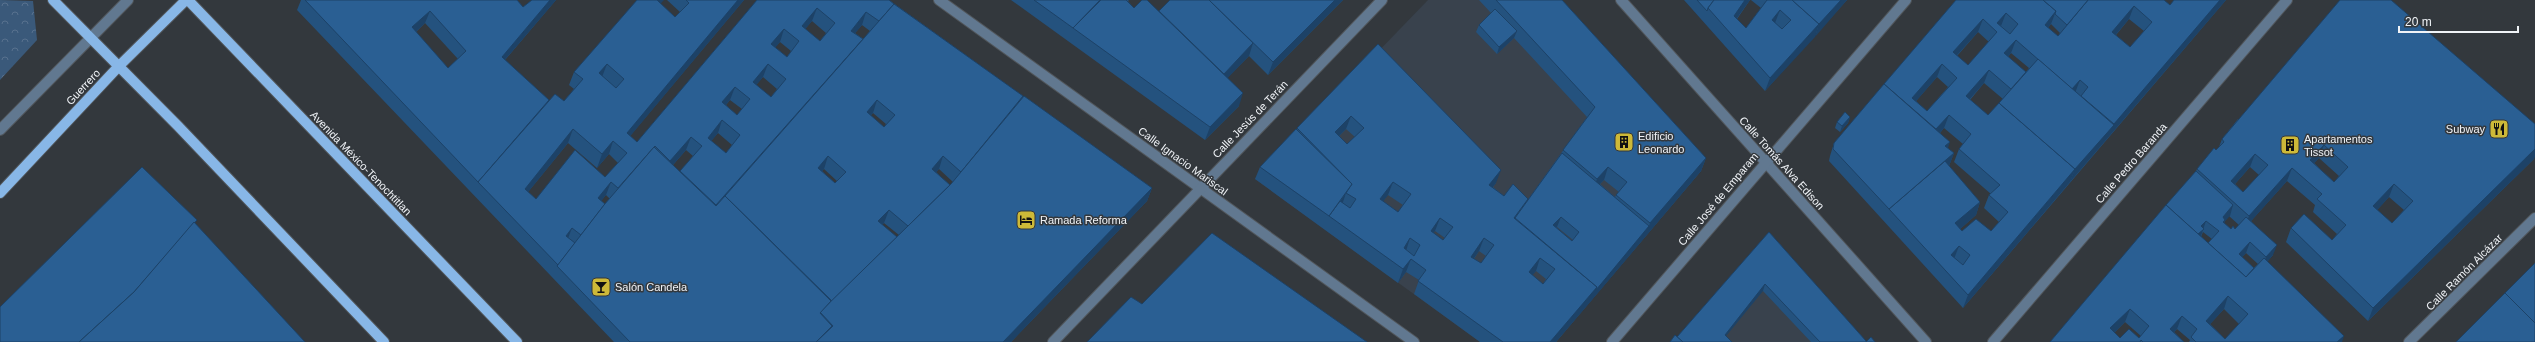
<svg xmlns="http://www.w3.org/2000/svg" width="2535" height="342" font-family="Arial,sans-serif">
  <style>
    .built { fill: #39424d }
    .park { fill: url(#park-crowns) }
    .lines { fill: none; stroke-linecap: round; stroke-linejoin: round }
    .minor-casing { stroke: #51565b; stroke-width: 12 }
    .major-casing { stroke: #51565b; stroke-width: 12 }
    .minor { stroke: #617890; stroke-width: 10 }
    .major { stroke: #88b7e7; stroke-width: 10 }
    .wall { fill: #24527e; fill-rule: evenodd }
    .shaded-wall { fill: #1d4267 }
    .building { fill: #2a5f93; stroke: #1d4267; fill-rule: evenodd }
    .labels { text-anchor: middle; stroke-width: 3; stroke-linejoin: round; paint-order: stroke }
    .street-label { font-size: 11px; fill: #f0f3f7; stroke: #33383d }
    .poi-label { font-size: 11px; fill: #f0f3f7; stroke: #33383d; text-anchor: start }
  </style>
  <defs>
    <pattern id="park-crowns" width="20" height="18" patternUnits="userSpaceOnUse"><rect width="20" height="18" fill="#3a597a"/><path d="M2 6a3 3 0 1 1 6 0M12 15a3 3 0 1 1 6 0" fill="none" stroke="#57718e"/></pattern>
  </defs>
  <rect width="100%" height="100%" fill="#33383d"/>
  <g class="built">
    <polygon points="1428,0 1544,0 1701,171 1556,342 1480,342 1255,179"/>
    <polygon points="1767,239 1859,342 1676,342"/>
  </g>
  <polygon class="park" points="0,0 33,1 37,40 0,80"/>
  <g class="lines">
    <defs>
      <g id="minor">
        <polyline points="939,0 1414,342"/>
        <polyline points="1621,0 1926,342"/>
        <polyline points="0,130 128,0"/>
        <polyline points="1053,342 1382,0"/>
        <polyline points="1612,342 1906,0"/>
        <polyline points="1993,342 2287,0"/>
        <polyline points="2409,342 2535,218"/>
      </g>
      <g id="major">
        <polyline points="53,0 178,126 384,342"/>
        <polyline points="188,0 517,342"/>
        <polyline points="0,193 119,66 186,0"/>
      </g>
    </defs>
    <use href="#minor" class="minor-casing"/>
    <use href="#major" class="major-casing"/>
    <use href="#minor" class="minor"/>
    <use href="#major" class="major"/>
  </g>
  <g class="wall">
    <path d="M301 0H517L523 7 532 0H556L505 60 549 100 564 101 574 89 569 85 574 72 660 4 675 17 680 12 667 0H744L630 136 637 142 757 0H889L1023 96 1152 188 1147 201 1011 342H614L297 10ZM812 21 826 33 820 41 805 29ZM425 23 458 59 448 68 416 32ZM862 25 870 31 863 39 855 33ZM780 42 791 51 787 57 775 47ZM763 77 777 89 771 97 756 85ZM730 100 742 109 737 115 726 105ZM873 113 886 124 884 127 870 116ZM718 133 732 145 726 153 711 141ZM568 143 597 168 609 154 618 163 605 177 536 199 528 192ZM686 150 693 156 680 172 673 165ZM824 169 837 181 835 183 822 171ZM939 169 953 182 950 185 936 172ZM606 195 610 199 604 205 601 201ZM884 223 899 235 897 237 882 225Z"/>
    <polygon points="1011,0 1129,0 1128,1 1134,8 1159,11 1170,0 1343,0 1268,75 1249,56 1227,78 1239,106 1205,140"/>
    <path d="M1479 0H1562L1706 158 1701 171 1556 342H1480L1414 294 1419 280 1406 272 1398 283 1255 179 1260 167 1378 44 1496 183 1493 187 1504 196 1527 201 1587 117 1514 38 1497 54 1476 32 1479 25 1491 13ZM1346 129 1355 137 1347 144 1339 136ZM1604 180 1619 192 1616 195 1615 197 1600 184ZM1388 195 1403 205 1398 212 1383 201ZM1557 227 1573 240 1572 241 1557 228ZM1435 231 1445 238 1443 240 1433 233ZM1479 251 1486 256 1481 263 1474 259ZM1536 271 1546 279 1543 284 1532 275Z"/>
    <polygon points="1684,0 1750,0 1737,19 1746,28 1761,8 1751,0 1847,0 1765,91"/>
    <path d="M1956 0 2170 5 2226 0 1963 308 1829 161 1830 156 1834 143ZM2129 19 2144 31 2130 47 2116 35ZM2051 24 2060 33 2058 36 2048 28ZM1978 32 1989 42 1968 65 1957 56ZM2011 53 2029 68 2026 72 2008 57ZM1937 77 1948 87 1927 111 1916 101ZM1984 83 2003 99 1988 115 1970 100ZM1944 128 1963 144 1959 149 1954 162 1991 194 1989 195 1984 208 1999 222 1991 231H1962L1960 229 1976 215 1980 202 1949 166 1954 153 1948 148 1940 133Z"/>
    <polygon points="1850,117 1848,123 1840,132 1835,128 1837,122"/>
    <path d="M2238 119 2534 159 2368 321 2286 242 2291 228 2332 240 2337 234 2313 212 2315 205 2287 181 2251 221 2273 255 2267 262 2342 342H2189L2190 340 2177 329 2174 332 2184 342H2050L2196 171 2197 169 2219 147 2222 139ZM2319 158 2339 176 2334 182 2314 163ZM2250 167 2259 175 2243 192 2235 184ZM2389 197 2404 210 2392 223 2377 210ZM2229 216 2239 225 2235 229H2231L2224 223 2225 221ZM2203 232 2212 239 2208 243 2201 237ZM2246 253 2258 264 2254 268 2242 257ZM2224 309 2239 324 2225 339 2210 324ZM2125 322 2141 336 2139 338H2120L2114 333Z"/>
    <polygon points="1769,232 1866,341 1875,342 1811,342 1763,291 1677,337"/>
  </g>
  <g class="shaded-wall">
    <polygon points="550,0 556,0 497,69 502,57"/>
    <polygon points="657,0 664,0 652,13"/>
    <polygon points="738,0 744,0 622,146 627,133"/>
    <polygon points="1335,0 1343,0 1268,75 1273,62"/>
    <polygon points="1745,0 1750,0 1729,29 1734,16"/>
    <polygon points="1841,0 1847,0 1815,37 1819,24"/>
    <polygon points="2220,0 2226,0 2070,182 2075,169"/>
    <polygon points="2134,6 2129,19 2107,45 2112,32"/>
    <polygon points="817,8 812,21 797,39 802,26"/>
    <polygon points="1780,10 1775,23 1772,20"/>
    <polygon points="430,11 425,23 407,40 412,27"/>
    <polygon points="2056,11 2051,24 2040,38 2045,25"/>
    <polygon points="866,12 862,25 846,44 851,31"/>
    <polygon points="2006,13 2001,26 1997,23"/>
    <polygon points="1983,19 1978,32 1948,65 1953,52"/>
    <polygon points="1819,24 1815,37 1765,91 1770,78"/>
    <polygon points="784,29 780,42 767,58 771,44"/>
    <polygon points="1517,31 1514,38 1497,54 1499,47"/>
    <polygon points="2016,40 2011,53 2000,67 2004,53"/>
    <polygon points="1253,43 1249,56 1219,87 1224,74"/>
    <polygon points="607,64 602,77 599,73"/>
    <polygon points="768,64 763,77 748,95 753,82"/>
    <polygon points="1942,64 1937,77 1911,107 1912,98"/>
    <polygon points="1989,70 1984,83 1961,109 1966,96"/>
    <polygon points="2080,80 2075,93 2072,89"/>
    <polygon points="735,87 730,100 717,115 722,102"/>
    <polygon points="1243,93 1239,106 1205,140 1210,127"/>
    <polygon points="877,100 873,113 862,125 867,112"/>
    <polygon points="1949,115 1944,128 1932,142 1936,129"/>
    <polygon points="1351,116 1346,129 1330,145 1335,132"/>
    <polygon points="1850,117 1848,123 1840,132 1842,126"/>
    <polygon points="722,120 718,133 703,151 708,138"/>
    <polygon points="573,129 568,143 520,202 525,189"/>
    <polygon points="691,137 686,150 665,174 670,161"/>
    <polygon points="613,141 609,154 597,168 602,154"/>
    <polygon points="1950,142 1946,154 1945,146"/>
    <polygon points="2324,145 2319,158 2305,173 2310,160"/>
    <polygon points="2535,149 2535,157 2534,159 2368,321 2373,308"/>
    <polygon points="1954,153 1949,166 1889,209"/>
    <polygon points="2255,154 2250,167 2226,194 2231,181"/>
    <polygon points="828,156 824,169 814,181 818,168"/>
    <polygon points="943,156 939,169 928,182 932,169"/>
    <polygon points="1706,158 1701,171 1592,300 1556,342 1550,342 1649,226 1650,223"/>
    <polygon points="1608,167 1604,180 1592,192 1597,179"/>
    <polygon points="2292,168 2287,181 2244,229 2249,216"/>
    <polygon points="2075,169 2070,182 1963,308 1968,295"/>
    <polygon points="1501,170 1496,183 1484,198 1489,185"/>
    <polygon points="611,182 606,195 593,211 598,198"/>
    <polygon points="1393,182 1388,195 1375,212 1380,199"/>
    <polygon points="2394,184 2389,197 2369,219 2373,206"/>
    <polygon points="1152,188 1147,201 1011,342 1003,342"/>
    <polygon points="1346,193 1342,205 1330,216"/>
    <polygon points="1980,202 1976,215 1951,237 1955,223"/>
    <polygon points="2233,205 2230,216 2225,221 2222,230 2223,217"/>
    <polygon points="889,210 884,223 873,234 878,221"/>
    <polygon points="1561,217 1557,227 1549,236 1553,225"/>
    <polygon points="1440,218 1435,231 1426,245 1431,231"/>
    <polygon points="2206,221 2200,239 2193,247 2201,226"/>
    <polygon points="572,228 567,241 566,236"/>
    <polygon points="1410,238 1406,251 1404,248"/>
    <polygon points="1484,238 1479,251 1466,270 1471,257"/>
    <polygon points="2250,242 2246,253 2235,265 2239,254"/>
    <polygon points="2277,245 2273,255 2262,268 2266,257"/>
    <polygon points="1959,246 1954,259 1951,255"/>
    <polygon points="1540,258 1536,271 1524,285 1529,272"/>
    <polygon points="1411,259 1406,272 1398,283 1403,269"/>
    <polygon points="1765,284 1763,291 1722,341 1725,335"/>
    <polygon points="2228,296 2224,309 2201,334 2206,321"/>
    <polygon points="2130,309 2125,322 2106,341 2110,328"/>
    <polygon points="2182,316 2177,329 2165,342 2170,329"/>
    <polygon points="2344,336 2342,342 2337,342"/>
  </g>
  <g class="building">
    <path d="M305 0H517L523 7 532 0H550L502 57 549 100 478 182ZM430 11 466 51 448 68 412 27Z"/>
    <path d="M637 0H657L675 17 689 3 686 0H738L627 133 637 142 757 0H889L894 4 879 21 866 12 851 31 863 39 716 205 680 171 702 146 691 137 670 161 655 146 618 188 611 182 598 198 605 204 581 235 572 228 566 236 575 243 558 265 478 182 555 94 564 101 583 79 574 72ZM817 8 835 23 820 41 802 26ZM784 29 799 41 787 57 771 44ZM607 64 624 79 616 88 599 73ZM768 64 786 79 771 97 753 82ZM735 87 750 99 737 115 722 102ZM722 120 740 135 726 153 708 138ZM573 129 602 154 613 141 627 153 605 177 575 150 536 199 525 189Z"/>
    <polygon points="1034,0 1100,0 1073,28"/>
    <polygon points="1101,0 1126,0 1134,8 1142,0 1147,0 1243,93 1210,127 1073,28"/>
    <polygon points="1170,0 1209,0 1253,43 1224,74 1159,11"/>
    <polygon points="1209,0 1335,0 1273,62"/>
    <polygon points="1496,0 1562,0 1706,158 1650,223 1616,195 1627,182 1608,167 1597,179 1563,150 1595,107"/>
    <polygon points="1697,0 1714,0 1708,8 1707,11"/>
    <path d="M1714 0H1745L1734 16 1746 28 1767 0H1792L1819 24 1770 78 1708 8ZM1780 10 1791 20 1782 29 1772 20Z"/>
    <polygon points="1792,0 1841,0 1819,24"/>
    <path d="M1956 0H2043L2056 11 2045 25 2058 36 2088 0H2164L2170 5 2174 0H2220L2114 124 2081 96 2088 87 2080 80 2072 89 2016 40 2004 53 2026 72 2011 89 1989 70 1966 96 1988 115 1999 103 2075 169 1968 295 1889 209 1945 161 1980 202 1955 223 1962 231 1976 219 1991 231 2008 212 1989 195 2000 185 1959 149 1971 134 1949 115 1936 129 1884 84ZM2134 6 2152 22 2130 47 2112 32ZM2006 13 2018 24 2010 34 1997 23ZM1983 19 1997 32 1968 65 1953 52ZM1942 64 1957 78 1927 111 1912 98ZM1959 246 1970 255 1963 265 1951 255Z"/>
    <polygon points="2043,0 2088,0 2067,25 2055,14 2056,11"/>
    <path d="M2340 0H2391L2535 124V149L2373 308 2291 228 2304 214 2332 240 2346 225 2317 199 2322 194 2292 168 2249 216 2197 169 2214 148 2216 150 2224 142 2222 139ZM2324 145 2348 167 2334 182 2310 160ZM2255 154 2268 165 2243 192 2231 181ZM2394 184 2413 201 2392 223 2373 206Z"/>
    <path d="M894 4 1023 96 961 172 943 156 932 169 950 185 908 226 889 210 878 221 897 237 832 301 725 196ZM877 100 895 115 884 127 867 112ZM828 156 846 172 835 183 818 168Z"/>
    <polygon points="1495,9 1517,31 1499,47 1479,25"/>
    <path d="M1378 44 1501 170 1489 185 1504 196 1513 184 1528 199 1514 218 1597 287 1550 342H1503L1418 281 1426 270 1411 259 1403 269 1329 216 1340 201 1350 208 1356 199 1346 193 1352 184 1297 128ZM1351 116 1364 128 1347 144 1335 132ZM1393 182 1411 194 1398 212 1380 199ZM1440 218 1453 227 1443 240 1431 231ZM1410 238 1420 245 1414 256 1404 248ZM1484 238 1494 245 1481 263 1471 257ZM1540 258 1555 269 1543 284 1529 272Z"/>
    <polygon points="2038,59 2114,125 2075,169 1999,103"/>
    <polygon points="1884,84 1950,142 1945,146 1954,153 1889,209 1833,149 1834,143"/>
    <polygon points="1024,96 1152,188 1003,342 816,342 833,326 820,312 951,184"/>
    <polygon points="1845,112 1850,117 1842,126 1837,122"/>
    <polygon points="1296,129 1352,184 1329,216 1260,167"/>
    <polygon points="654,147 716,206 725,196 831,301 820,313 832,326 816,342 630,342 557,266 604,205"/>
    <path d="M1562 153 1649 226 1596 290 1597 287 1515 218ZM1561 217 1579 232 1572 241 1553 225Z"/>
    <polygon points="142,167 197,220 134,292 79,342 0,342 0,307"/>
    <polygon points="2196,171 2233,205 2223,217 2225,220 2223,222 2231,229 2233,226 2235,229 2246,217 2277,245 2266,257 2250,242 2239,254 2254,268 2246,277 2208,243 2219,231 2206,221 2201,226 2204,229 2198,234 2166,205"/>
    <path d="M2166 205 2246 277 2264 258 2344 336 2337 342H2196L2191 337 2197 329 2182 316 2170 329 2184 342H2143L2141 340 2140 342H2050ZM2228 296 2248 314 2225 339 2206 321ZM2130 309 2149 326 2139 338 2129 329 2120 338 2110 328Z"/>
    <polygon points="194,222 305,342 79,342 134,292"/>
    <polygon points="1769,232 1866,341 1866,342 1820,342 1765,284 1725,335 1732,342 1683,342 1677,337"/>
    <polygon points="1212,233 1367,342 1087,342 1131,297 1142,304"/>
    <polygon points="2535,263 2535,323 2505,293"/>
    <polygon points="2505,293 2535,323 2535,342 2456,342"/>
    <polygon points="1675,335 1683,342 1670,342"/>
    <polygon points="1871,337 1875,342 1866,342"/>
  </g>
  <defs>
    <symbol id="restaurant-square" viewBox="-11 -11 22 22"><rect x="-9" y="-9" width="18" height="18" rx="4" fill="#cdb938" stroke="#33383d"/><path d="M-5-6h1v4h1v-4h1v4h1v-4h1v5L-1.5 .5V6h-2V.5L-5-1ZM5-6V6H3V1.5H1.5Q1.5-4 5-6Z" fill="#111"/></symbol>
    <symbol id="building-square" viewBox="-11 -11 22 22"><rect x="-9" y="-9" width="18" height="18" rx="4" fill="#cdb938" stroke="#33383d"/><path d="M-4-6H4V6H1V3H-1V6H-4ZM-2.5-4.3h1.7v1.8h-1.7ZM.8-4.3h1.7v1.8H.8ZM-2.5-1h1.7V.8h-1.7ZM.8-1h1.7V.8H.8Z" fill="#111"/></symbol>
    <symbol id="hotel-square" viewBox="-11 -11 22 22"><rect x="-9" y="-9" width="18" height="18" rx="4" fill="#cdb938" stroke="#33383d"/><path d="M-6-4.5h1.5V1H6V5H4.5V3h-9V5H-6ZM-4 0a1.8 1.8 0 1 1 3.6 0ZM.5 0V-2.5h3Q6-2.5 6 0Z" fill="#111"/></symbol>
    <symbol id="bar-square" viewBox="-11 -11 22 22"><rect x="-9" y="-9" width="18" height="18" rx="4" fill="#cdb938" stroke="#33383d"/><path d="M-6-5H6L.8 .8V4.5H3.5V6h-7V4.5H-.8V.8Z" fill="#111"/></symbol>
  </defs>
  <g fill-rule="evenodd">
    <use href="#restaurant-square" x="2488" y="118" width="22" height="22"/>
    <use href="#building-square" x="1613" y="131" width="22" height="22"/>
    <use href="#building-square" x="2279" y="134" width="22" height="22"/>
    <use href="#hotel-square" x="1015" y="209" width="22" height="22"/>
    <use href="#bar-square" x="590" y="276" width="22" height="22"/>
  </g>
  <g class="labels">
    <g class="street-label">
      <text transform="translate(83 87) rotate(-47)" y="4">Guerrero</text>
      <text transform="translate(1250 119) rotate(-46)" y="4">Calle Jesús de Terán</text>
      <text transform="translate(1183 161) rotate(36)" y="4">Calle Ignacio Mariscal</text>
      <text transform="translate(361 163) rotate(46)" y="4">Avenida México-Tenochtitlan</text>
      <text transform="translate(1782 163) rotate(48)" y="4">Calle Tomás Alva Edison</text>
      <text transform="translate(2131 163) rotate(-49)" y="4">Calle Pedro Baranda</text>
      <text transform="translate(1718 199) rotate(-50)" y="4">Calle José de Emparam</text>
      <text transform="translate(2464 272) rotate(-45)" y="4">Calle Ramón Alcázar</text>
    </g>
    <g class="poi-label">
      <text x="2485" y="133" text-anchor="end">Subway</text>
      <text x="1638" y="140">Edificio<tspan x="1638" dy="13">Leonardo</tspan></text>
      <text x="2304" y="143">Apartamentos<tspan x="2304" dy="13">Tissot</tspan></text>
      <text x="1040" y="224">Ramada Reforma</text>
      <text x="615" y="291">Salón Candela</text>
    </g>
  </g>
  <path d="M2399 26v6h119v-6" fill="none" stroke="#f0f3f7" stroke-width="2"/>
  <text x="2405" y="26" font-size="12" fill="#f0f3f7" stroke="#33383d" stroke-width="3" paint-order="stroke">20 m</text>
</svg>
